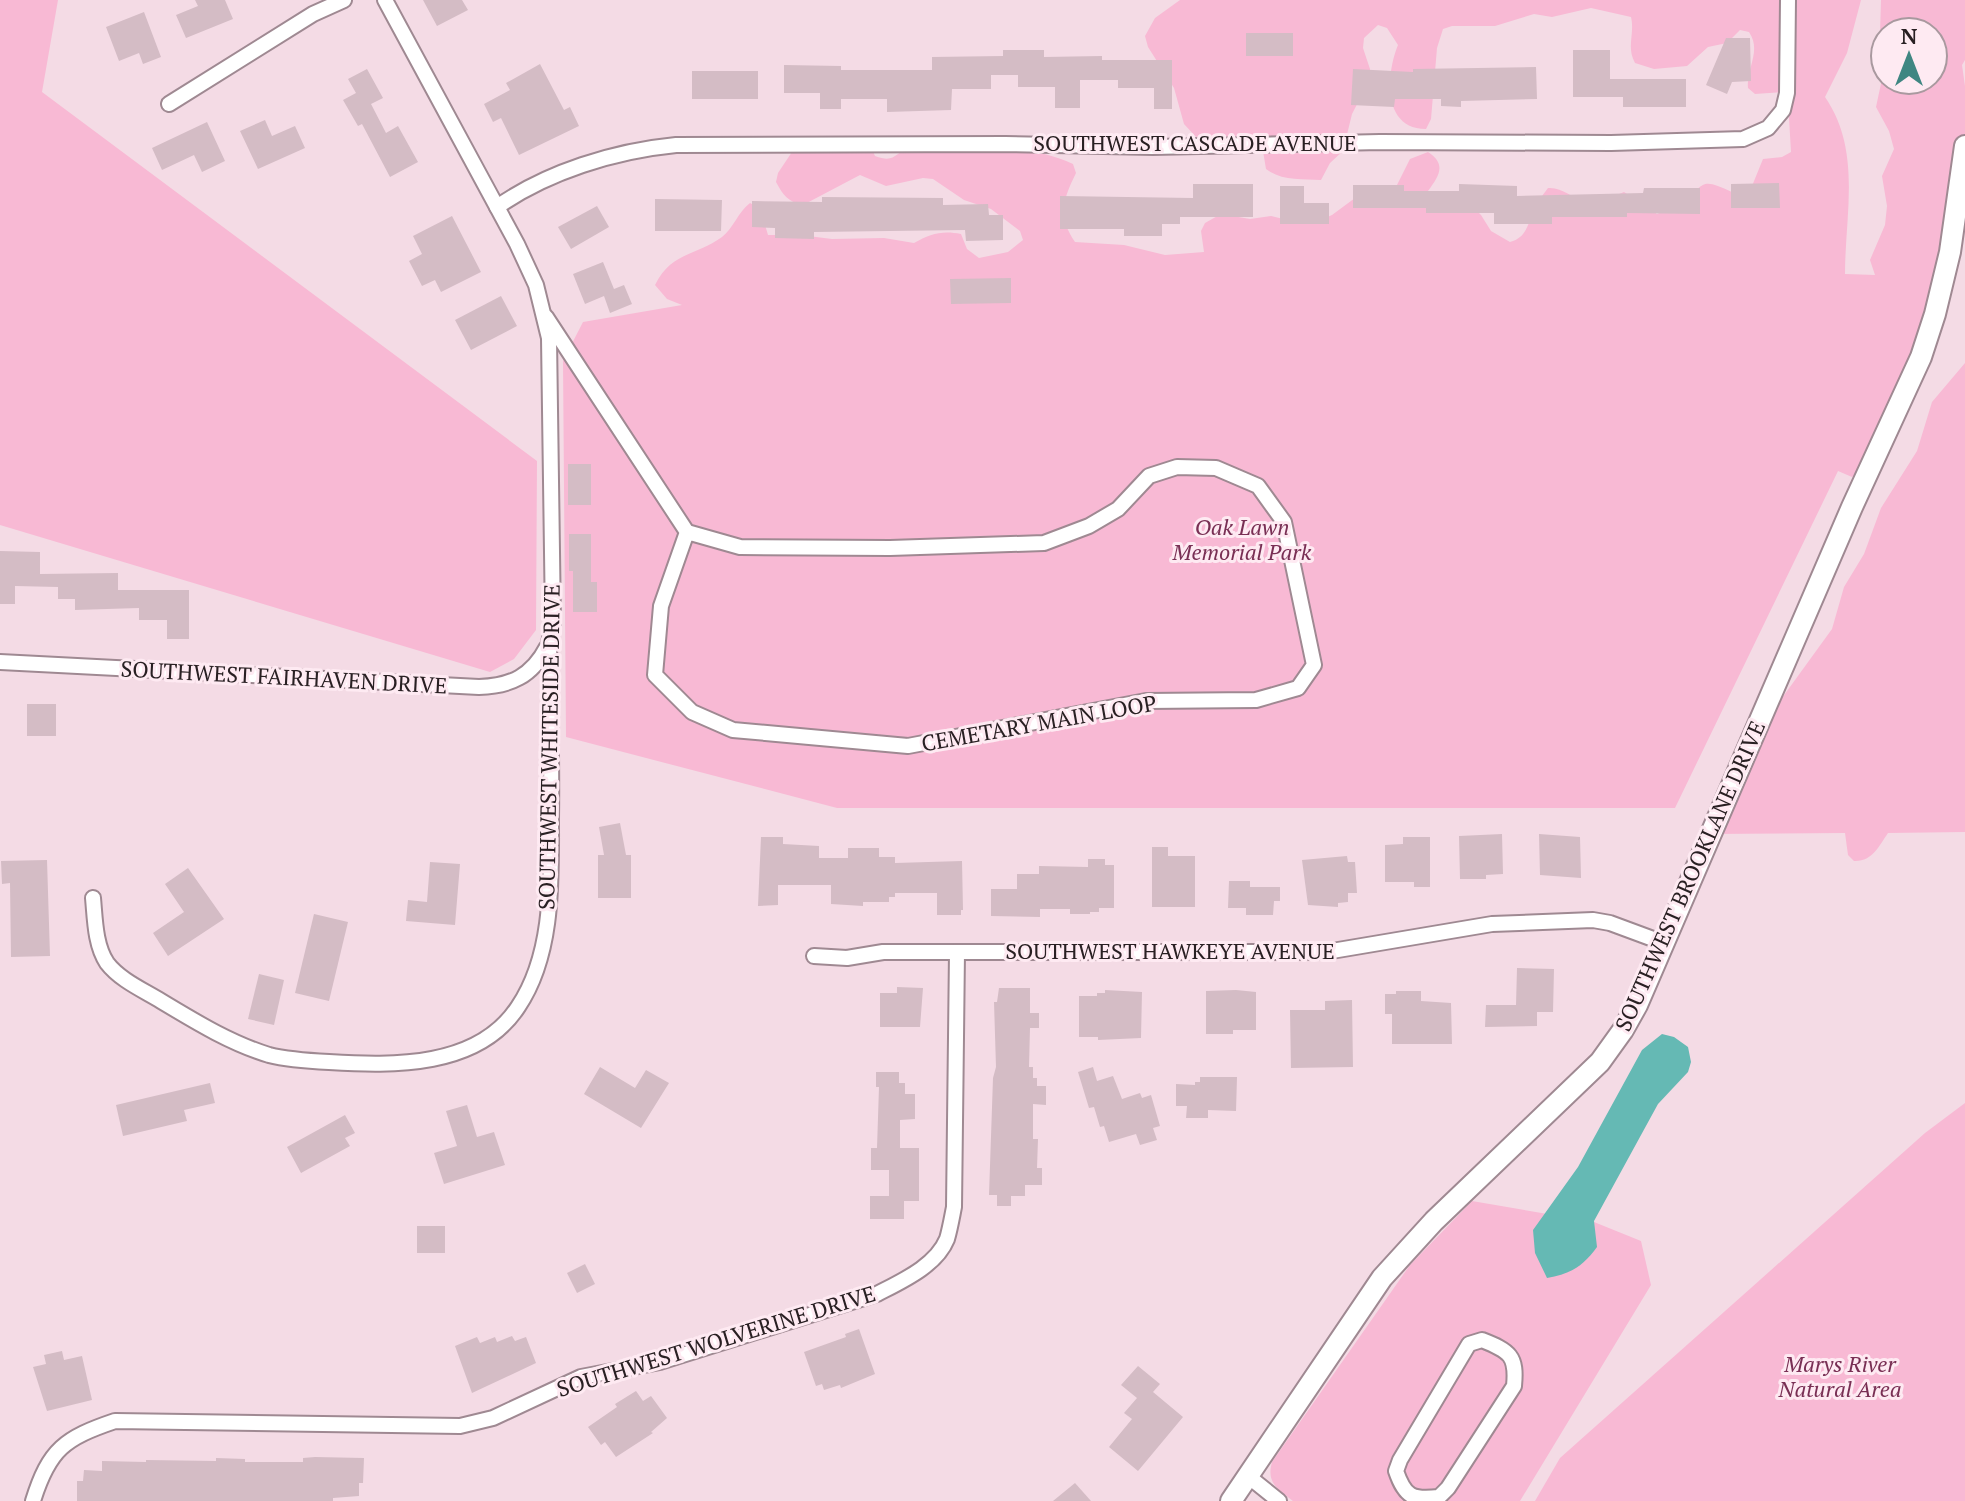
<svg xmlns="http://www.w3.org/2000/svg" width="1965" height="1501" font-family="'PT Serif',serif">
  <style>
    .green { fill: #f8b9d4; fill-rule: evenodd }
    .water { fill: #65b9b4 }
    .building { fill: #d4bcc5 }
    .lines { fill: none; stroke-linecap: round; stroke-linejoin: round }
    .street-casing { stroke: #9f8992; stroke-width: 18 }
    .secondary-casing { stroke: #9f8992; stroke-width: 24 }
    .street { stroke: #fff; stroke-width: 14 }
    .secondary { stroke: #fff; stroke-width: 20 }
    .labels { text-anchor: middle; stroke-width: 6; stroke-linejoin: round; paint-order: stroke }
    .street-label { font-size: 22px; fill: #292023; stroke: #feeaf2 }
    .park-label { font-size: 22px; font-style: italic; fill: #792f54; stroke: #feeaf2 }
  </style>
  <rect width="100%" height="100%" fill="#f4dbe5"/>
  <g class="green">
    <polygon points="0,0 58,0 42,92 537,461 536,630 514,659 490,672 0,525"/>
    <path d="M1180 0H1861L1847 53 1825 97C1862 151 1845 214 1845 274L1875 275 1870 260 1885 225 1887 206 1882 176 1894 149 1889 131 1876 107 1882 79 1875 52 1880 34 1881 0H1965V60L1962 65 1965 86V214L1942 244 1938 255 1933 276V306L1860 471 1852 477 1838 471 1675 808H837L566 737 563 361 583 322 682 305 667 299 655 285C671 252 696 256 722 237 733 229 738 212 750 203L760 208 768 235H800L832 239 884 238 914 243C930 234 942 230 961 234L967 249 979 258 1008 252 1023 240 1020 231 991 209 964 200 933 179 923 178 886 186 860 175 803 205C788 202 783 195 776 182L778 173 794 149 871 147 875 156C896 164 894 152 910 148 918 145 932 148 942 148 985 149 1033 145 1073 164L1076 173C1063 200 1057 215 1075 242L1124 245 1165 255 1204 252 1201 231 1205 223 1221 214 1250 219 1271 216 1304 224 1314 223 1332 215 1355 198 1397 185 1410 159 1428 152C1447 164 1439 176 1428 191L1433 207 1474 208 1481 215 1491 231 1510 242C1529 237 1528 220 1536 205 1539 199 1544 194 1548 188 1563 187 1571 198 1585 201 1597 205 1613 196 1624 192L1657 214C1665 211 1675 208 1682 203 1707 183 1699 177 1734 193L1752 186 1763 159 1782 157 1791 152 1788 101 1784 92 1755 94 1748 88C1746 68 1762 51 1749 32L1740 30 1727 43 1708 47 1687 66 1654 69 1635 63C1626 47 1635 34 1631 17L1591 8 1552 17 1534 14 1495 26H1452L1443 29 1437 48 1431 119 1426 129C1382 129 1386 74 1398 45L1387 28 1378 25 1364 38 1363 48 1370 69V79L1352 114 1343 151 1330 163 1321 180C1302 179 1281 181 1266 169L1263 151H1209L1184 124 1174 88 1148 47 1145 36 1155 18ZM1885 32H1933V80H1885Z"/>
    <path d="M1965 363V832L1888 833C1879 846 1872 862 1854 861L1848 855 1845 833 1710 834 1747 765H1753V760L1777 705 1832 629 1844 587 1864 554 1881 508 1917 451 1932 402Z"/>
    <polygon points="1965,1103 1965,1501 1535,1501 1560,1458 1925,1133"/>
    <path d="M1472 1201 1594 1222 1641 1241 1651 1285 1520 1501H1293C1278 1489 1266 1483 1272 1462L1410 1265Z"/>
  </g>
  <path class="water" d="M1662 1034 1674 1037 1688 1047 1691 1062 1688 1072 1658 1104 1594 1221 1597 1247C1583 1266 1571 1274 1547 1278L1535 1253 1533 1230 1578 1167 1642 1050Z"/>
  <g class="building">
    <polygon points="195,0 225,0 233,19 186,38 176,15 198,6"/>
    <polygon points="423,0 462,0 468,10 437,26"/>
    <polygon points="144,12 161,57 143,64 139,53 119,61 106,27"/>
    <rect x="1246" y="33" width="47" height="23"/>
    <polygon points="1726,38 1750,38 1751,81 1732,82 1727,94 1706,85"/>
    <polygon points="1003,50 1044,50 1044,57 1102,56 1102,60 1172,60 1172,109 1154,109 1154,88 1118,88 1118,80 1080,80 1080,108 1055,108 1055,87 1018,87 1018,75 991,75 991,89 952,89 951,110 887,112 887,99 841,99 841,109 820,109 820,93 784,93 784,65 841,66 841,70 932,70 932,57 1003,56"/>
    <polygon points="1573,50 1610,50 1610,79 1686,79 1686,107 1623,107 1623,97 1573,97"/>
    <polygon points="540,64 564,110 570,107 579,126 519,155 501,118 493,122 484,104 510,90 506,83"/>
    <polygon points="1536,67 1537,99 1461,101 1461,107 1441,106 1441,99 1395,99 1394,107 1351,105 1353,69 1413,72 1413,69"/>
    <polygon points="367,69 383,98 371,104 386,133 398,126 418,162 390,177 362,124 358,126 343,100 356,93 348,79"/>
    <rect x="692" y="71" width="66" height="28"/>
    <polygon points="265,120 272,136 295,126 305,148 258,169 240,131"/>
    <polygon points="207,122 225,161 202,172 194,155 162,170 152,148"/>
    <polygon points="1779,183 1780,208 1731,208 1731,184"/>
    <polygon points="1193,184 1253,184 1253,217 1180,217 1180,224 1162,224 1162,236 1124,236 1124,229 1060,229 1060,196 1193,198"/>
    <polygon points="1459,184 1517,186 1517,196 1643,193 1644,188 1700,188 1700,214 1627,213 1627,217 1552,217 1552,224 1494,224 1494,213 1426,213 1426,208 1353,208 1353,185 1404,185 1404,191 1459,191"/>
    <polygon points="1280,186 1304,186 1304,203 1329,203 1329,224 1280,224"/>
    <polygon points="822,197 943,198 943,205 988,204 989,215 1003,215 1003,240 966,241 965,230 814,232 814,239 775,238 775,228 752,227 752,201 822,202"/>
    <polygon points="655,199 722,200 721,231 655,231"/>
    <polygon points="597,206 609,227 571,249 558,227"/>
    <polygon points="452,216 481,272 441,292 435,280 422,286 409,261 422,254 413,236"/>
    <polygon points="603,262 614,289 624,285 632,304 610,313 604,296 585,304 573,274"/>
    <polygon points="1011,278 1011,303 951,304 950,279"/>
    <polygon points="501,296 517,326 471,350 455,320"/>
    <rect x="568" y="464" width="23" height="41"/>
    <polygon points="569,534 591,534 591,582 597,582 597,612 573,612 573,571 569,571"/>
    <polygon points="0,551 40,552 40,574 118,573 118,590 189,590 189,639 167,639 167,620 139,620 139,608 75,610 75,599 58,599 58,587 15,586 15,604 0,604"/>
    <rect x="27" y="704" width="29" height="32"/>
    <polygon points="620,823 626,855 631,855 631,898 598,898 598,855 604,855 599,827"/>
    <polygon points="1502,834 1503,874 1486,875 1486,879 1460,879 1459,836"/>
    <polygon points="1539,834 1580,837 1581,878 1540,875"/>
    <polygon points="761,837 783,837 783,844 819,846 819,858 848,858 848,848 879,848 879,857 895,857 895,863 962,861 963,910 961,910 961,915 937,915 937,893 895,893 895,897 889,897 889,902 863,902 863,906 831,904 831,885 778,885 778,905 758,906"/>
    <polygon points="1403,837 1430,837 1430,887 1414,887 1414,882 1385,882 1385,845 1403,844"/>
    <polygon points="1152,847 1168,847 1168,856 1195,856 1195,907 1152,907"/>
    <polygon points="1347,856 1348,862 1355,862 1357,893 1348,893 1348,902 1338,903 1338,907 1308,905 1302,860"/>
    <polygon points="1088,859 1105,859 1105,865 1114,865 1114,908 1099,908 1099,912 1090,912 1090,914 1070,914 1070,909 1040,909 1040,917 991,916 991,889 1017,889 1017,874 1039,874 1039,866 1088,867"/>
    <polygon points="47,860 50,956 11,957 10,883 2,884 1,861"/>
    <polygon points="430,862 460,864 455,925 406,921 408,900 427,902"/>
    <polygon points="188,868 224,919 168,956 153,933 184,912 165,884"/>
    <polygon points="1229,881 1250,881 1250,887 1280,887 1280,901 1274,901 1273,915 1246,915 1246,908 1228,908"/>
    <polygon points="314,914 348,922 329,1001 295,993"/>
    <polygon points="1517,968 1554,969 1553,1012 1537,1012 1537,1026 1485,1027 1486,1005 1516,1005"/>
    <polygon points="259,974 284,980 274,1025 248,1019"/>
    <polygon points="897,987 923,988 920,1027 880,1027 880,993 897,993"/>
    <polygon points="999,988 1030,988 1030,1013 1039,1013 1039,1028 1030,1028 1029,1067 1033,1067 1033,1078 1037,1078 1037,1086 1046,1086 1046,1105 1033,1104 1033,1139 1038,1139 1037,1168 1042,1168 1042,1185 1025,1185 1025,1196 1011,1196 1011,1206 997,1206 997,1195 989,1195 993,1078 996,1067 994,1002 997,1002"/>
    <polygon points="1105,990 1142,992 1141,1038 1098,1040 1098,1037 1079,1037 1079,996 1097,996 1097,993 1105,993"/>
    <polygon points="1236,990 1256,992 1256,1030 1233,1030 1233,1034 1206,1034 1206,991"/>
    <polygon points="1396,991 1421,991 1421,1001 1451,1003 1452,1044 1392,1044 1392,1014 1385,1014 1385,994 1396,994"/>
    <polygon points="1352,1000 1353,1067 1291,1068 1290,1010 1325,1010 1325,1001"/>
    <polygon points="600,1067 635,1088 646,1070 669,1083 641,1128 584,1094"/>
    <polygon points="1093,1067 1097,1081 1113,1076 1122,1099 1140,1093 1142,1098 1151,1095 1160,1126 1153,1128 1157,1140 1140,1145 1136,1134 1109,1142 1104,1126 1100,1127 1094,1107 1089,1108 1078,1072"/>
    <polygon points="876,1072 899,1072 899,1083 905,1083 905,1094 915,1094 915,1119 900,1120 900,1148 919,1148 919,1201 904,1201 904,1219 870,1219 870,1196 889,1196 889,1170 871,1170 871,1148 877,1148 879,1087 876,1087"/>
    <polygon points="1200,1077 1237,1077 1236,1111 1208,1110 1208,1118 1186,1118 1187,1106 1176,1106 1176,1084 1195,1085 1195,1082 1200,1082"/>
    <polygon points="210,1083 215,1103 184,1110 187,1121 123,1136 116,1105"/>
    <polygon points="467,1105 477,1137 494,1132 505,1165 444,1184 434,1153 457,1146 446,1111"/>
    <polygon points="345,1115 355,1133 345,1138 350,1146 301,1173 287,1147"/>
    <rect x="417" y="1226" width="28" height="27"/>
    <polygon points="585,1264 595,1284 577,1293 567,1273"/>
    <polygon points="859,1329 875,1374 841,1388 840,1385 824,1390 822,1384 816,1386 804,1352 846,1337 845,1334"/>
    <polygon points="512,1336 515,1341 526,1337 536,1363 472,1393 455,1346 477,1337 480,1343 495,1337 497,1342"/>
    <polygon points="62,1351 64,1360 82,1356 92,1400 47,1411 33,1367 46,1364 44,1355"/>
    <polygon points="1138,1366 1160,1384 1153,1392 1183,1417 1138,1471 1109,1447 1132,1419 1124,1413 1137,1398 1121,1385"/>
    <polygon points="636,1391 643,1401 651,1396 667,1418 651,1432 653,1433 616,1457 605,1442 601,1445 588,1427 617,1407 615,1404"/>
    <polygon points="315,1457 364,1458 363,1483 359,1483 359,1496 333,1498 333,1501 77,1501 77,1481 83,1481 84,1470 102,1471 102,1461 146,1462 146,1460 216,1461 216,1458 245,1459 245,1462 303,1462 303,1458"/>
    <polygon points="1075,1483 1091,1501 1053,1501"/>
  </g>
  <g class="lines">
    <defs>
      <g id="street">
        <polyline points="169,104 313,14 344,0"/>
        <path d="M497 207C547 172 614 151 676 145L1005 144 1153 147 1380 142 1611 143 1743 139 1768 128 1783 110 1787 93 1788 0"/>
        <polyline points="546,317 687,532 740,547 890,548 1044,543 1089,526 1118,509 1149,476 1177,467 1216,468 1258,486 1284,522 1314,665 1298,688 1256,700 1146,701 908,746 733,730 692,712 655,675 661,606 687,532"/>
        <path d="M0 662 479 687C511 686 532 676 547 647"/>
        <path d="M93 898C95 919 95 945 107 963 120 980 143 990 161 1001 196 1022 230 1043 269 1055 289 1060 309 1061 329 1062 393 1066 478 1068 518 1007 554 954 551 880 551 819 552 760 550 702 549 643L553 623 549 338 536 285 517 244 385 0"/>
        <polyline points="814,956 847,958 883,952 1326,952 1492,924 1593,920 1610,923 1664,943"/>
        <path d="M1482 1340C1510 1351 1517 1356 1514 1386L1448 1488 1439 1497C1412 1500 1405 1497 1396 1471L1400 1460 1469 1344Z"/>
        <polyline points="1248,1476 1279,1501"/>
        <path d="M33 1501C49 1449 65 1438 115 1421L460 1426 493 1418 581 1377 660 1362 877 1294C902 1281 936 1266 947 1239 950 1229 952 1217 954 1207L957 952"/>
      </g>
      <polyline id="secondary" points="1231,1501 1382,1278 1434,1221 1600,1062 1623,1030 1637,1005 1852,507 1921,357 1935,314 1950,252 1965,146"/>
    </defs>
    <use href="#street" class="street-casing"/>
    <use href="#secondary" class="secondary-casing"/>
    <use href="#street" class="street"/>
    <use href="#secondary" class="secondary"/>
  </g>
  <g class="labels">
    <g class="street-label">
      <text x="1195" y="151">SOUTHWEST CASCADE AVENUE</text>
      <text transform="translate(284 677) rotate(3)" y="8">SOUTHWEST FAIRHAVEN DRIVE</text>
      <text transform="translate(1039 723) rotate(-10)" y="8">CEMETARY MAIN LOOP</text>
      <text transform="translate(549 747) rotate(-89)" y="8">SOUTHWEST WHITESIDE DRIVE</text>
      <text transform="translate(1690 876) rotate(-66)" y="8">SOUTHWEST BROOKLANE DRIVE</text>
      <text x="1170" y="959">SOUTHWEST HAWKEYE AVENUE</text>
      <text transform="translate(716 1341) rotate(-17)" y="8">SOUTHWEST WOLVERINE DRIVE</text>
    </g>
    <g class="park-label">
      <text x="1242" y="535">Oak Lawn<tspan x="1242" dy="25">Memorial Park</tspan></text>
      <text x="1840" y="1372">Marys River<tspan x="1840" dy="25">Natural Area</tspan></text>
    </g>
  </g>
  <g transform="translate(1909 56)"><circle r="38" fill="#feeaf2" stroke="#a9999f" stroke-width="2"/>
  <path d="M0-6L14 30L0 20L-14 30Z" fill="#3f8682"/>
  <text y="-12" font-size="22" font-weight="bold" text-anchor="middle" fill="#292023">N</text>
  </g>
</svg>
